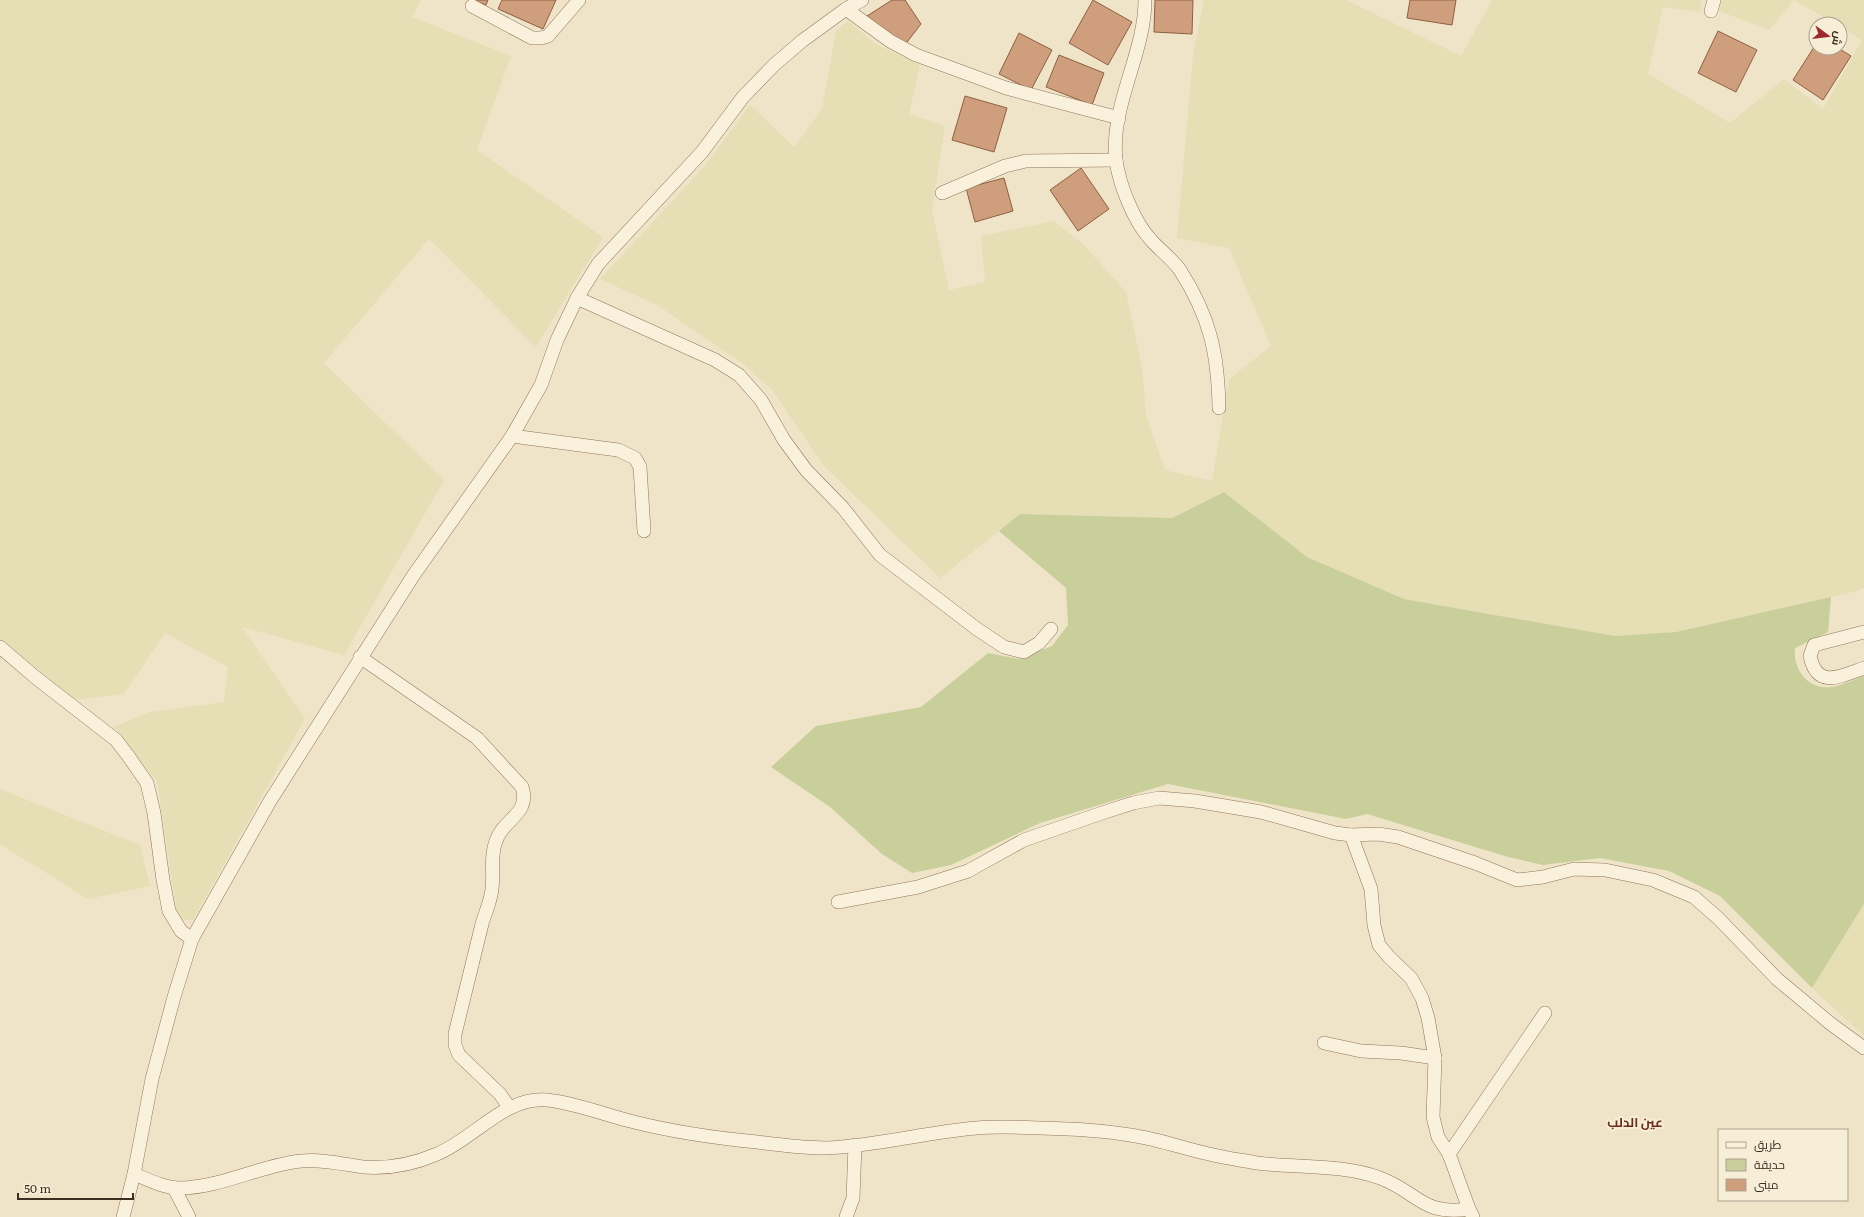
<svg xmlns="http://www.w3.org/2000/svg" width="1864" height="1217" font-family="Literata,Cairo,serif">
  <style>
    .farmland { fill: #e6deb5 }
    .green { fill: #c9cf9b }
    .building { fill: #cf9f7d; stroke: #8d5f41 }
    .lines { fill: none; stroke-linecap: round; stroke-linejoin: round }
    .street-casing { stroke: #8d765c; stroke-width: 14 }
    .street { stroke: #faf1dc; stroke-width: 13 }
    .labels { text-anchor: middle; stroke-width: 4; stroke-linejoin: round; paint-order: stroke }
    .quarter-label { font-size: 13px; font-weight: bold; fill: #6b2e1e; stroke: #f7eed8 }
  </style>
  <rect width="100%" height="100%" fill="#f0e4c8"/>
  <g class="farmland">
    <polygon points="0,0 421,0 412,17 511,56 477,150 603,237 536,347 429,239 324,363 444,480 344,655 242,627 305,719 193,920 182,920 176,909 157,782 114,727 149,712 224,702 228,667 165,633 124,694 75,700 9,646 0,660"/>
    <polygon points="1204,0 1346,0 1461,56 1492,0 1702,0 1700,12 1663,7 1648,74 1730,123 1784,79 1823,109 1862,40 1840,27 1840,24 1835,24 1794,0 1864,0 1864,588 1853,592 1676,632 1615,636 1404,599 1307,557 1224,492 1172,518 1020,514 940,578 823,465 773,391 746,366 657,305 600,279 704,167 750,105 794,147 822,109 836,31 848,21 876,44 920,65 909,114 945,126 932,210 949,290 985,282 981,236 1054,221 1084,245 1126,292 1142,367 1146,415 1165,470 1212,481 1229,379 1271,346 1229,248 1177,238 1193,55"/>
    <polygon points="1721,0 1794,0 1769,30 1719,11"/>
    <polygon points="0,789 140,845 150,886 88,899 0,844"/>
    <polygon points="1864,904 1864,1036 1812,988"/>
  </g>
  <path class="green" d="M1224 492 1307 557 1404 599 1615 636 1676 632 1831 597 1828 632 1795 648C1793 670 1808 690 1832 687 1842 686 1854 679 1864 676V904L1812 988 1720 896 1669 871 1600 858 1543 865 1508 857 1367 814 1346 819 1168 784 1040 823 951 865 912 873 882 854 830 807 771 767 816 726 921 707 988 653 1020 659 1052 646 1068 625 1066 588 999 531 1020 514 1172 518Z"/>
  <g class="building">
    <polygon points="473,0 488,0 486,5"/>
    <polygon points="502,0 556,0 543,29 498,9"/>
    <polygon points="892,0 905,0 921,24 904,46 867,16"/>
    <polygon points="1093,0 1132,22 1108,65 1069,43"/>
    <polygon points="1155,0 1193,0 1192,34 1154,32"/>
    <polygon points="1410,0 1456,0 1452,25 1407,18"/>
    <polygon points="1718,31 1757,50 1736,92 1698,73"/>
    <polygon points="1019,33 1052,50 1031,90 999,74"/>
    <polygon points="1816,44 1816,48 1838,48 1851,56 1823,100 1793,80"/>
    <polygon points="1059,55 1104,73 1092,105 1046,87"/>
    <polygon points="965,96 1007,108 994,152 952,140"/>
    <polygon points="1081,168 1109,209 1078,231 1050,190"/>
    <polygon points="1004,178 1013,211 975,222 966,188"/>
  </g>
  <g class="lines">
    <defs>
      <g id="street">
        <path d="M1145 0C1145 54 1110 105 1116 160 1119 184 1134 222 1151 240 1160 250 1172 259 1180 270 1210 317 1218 353 1219 408"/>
        <polyline points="472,6 532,38 541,38 548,36 579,0"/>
        <polyline points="846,9 890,41 916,55 1006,88 1119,118"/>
        <polyline points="1711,11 1714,0"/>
        <polyline points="942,193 1005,166 1026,161 1116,160"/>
        <polyline points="577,298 715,360 739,375 761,400 784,440 806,470 843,508 880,555 977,629 1004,647 1024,652 1039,643 1051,629"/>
        <polyline points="512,436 618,450 635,458 640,467 644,531"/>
        <path d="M1864 632 1814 645 1810 656C1817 690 1841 676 1864 668"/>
        <polyline points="0,647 35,677 116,740 129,757 147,783 154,813 163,880 169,911 181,931 192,939"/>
        <path d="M360 657 477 738 522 787C531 814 503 819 496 841 490 856 494 873 492 889 491 901 485 913 482 924 473 961 464 997 455 1034V1045L459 1055 500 1094 509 1107"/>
        <polyline points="838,902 918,887 968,871 1024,840 1099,814 1133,803 1159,798 1195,801 1261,812 1335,833 1351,835"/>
        <polyline points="1324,1043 1361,1051 1401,1053 1435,1058"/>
        <polyline points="1449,1154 1545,1013"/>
        <path d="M134 1174C149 1180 164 1188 180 1188 220 1188 261 1165 301 1161 322 1159 343 1164 363 1167 389 1169 414 1164 437 1154 474 1139 505 1096 547 1100 576 1103 605 1115 634 1122 674 1132 715 1138 757 1142 779 1145 803 1148 826 1148 877 1146 926 1132 977 1128 997 1126 1018 1127 1039 1128 1071 1129 1104 1130 1136 1136 1161 1140 1185 1149 1209 1154 1225 1158 1241 1160 1257 1163 1297 1168 1343 1164 1380 1178 1418 1192 1422 1216 1469 1209"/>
        <polyline points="174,1188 189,1217"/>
        <polyline points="123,1217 134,1174 152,1079 174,997 192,939 270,801 413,576 512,436 541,385 557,340 577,298 598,264 702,152 743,97 774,65 802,41 846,9 862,0"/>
        <polyline points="846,1217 853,1198 855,1145"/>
        <polyline points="1473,1217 1469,1209 1449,1154 1438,1137 1433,1117 1435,1058 1428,1018 1422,998 1411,978 1389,957 1379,945 1374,925 1371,889 1351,835 1378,834 1398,837 1475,863 1517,880 1543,877 1574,869 1605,870 1653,880 1694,897 1718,918 1777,979 1831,1024 1864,1048"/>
      </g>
    </defs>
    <use href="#street" class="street-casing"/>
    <use href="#street" class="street"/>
  </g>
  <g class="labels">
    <g class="quarter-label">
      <text x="1635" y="1127">عين الدلب</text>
    </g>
  </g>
  <rect x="1718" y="1129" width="130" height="72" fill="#f7eed8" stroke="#ada18e"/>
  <rect x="1726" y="1142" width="20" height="6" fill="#faf1dc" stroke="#ada18e"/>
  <text x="1754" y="1149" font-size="12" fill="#3d2e20">طريق</text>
  <rect x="1726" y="1159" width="20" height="12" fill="#c9cf9b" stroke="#ada18e"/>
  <text x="1754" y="1169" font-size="12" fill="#3d2e20">حديقة</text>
  <rect x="1726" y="1179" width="20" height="12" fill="#cf9f7d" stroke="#ada18e"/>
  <text x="1754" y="1189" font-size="12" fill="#3d2e20">مبنى</text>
  <g transform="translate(1828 36) rotate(105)"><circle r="19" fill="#f7eed8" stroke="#ada18e"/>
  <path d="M0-3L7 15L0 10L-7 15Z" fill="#9e2a2b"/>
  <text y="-6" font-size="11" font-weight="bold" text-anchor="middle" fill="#3d2e20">ش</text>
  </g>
  <path d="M18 1193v6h115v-6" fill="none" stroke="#3d2e20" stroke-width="2"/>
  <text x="24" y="1193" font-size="12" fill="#3d2e20" stroke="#f7eed8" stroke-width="3" paint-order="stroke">50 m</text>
</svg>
